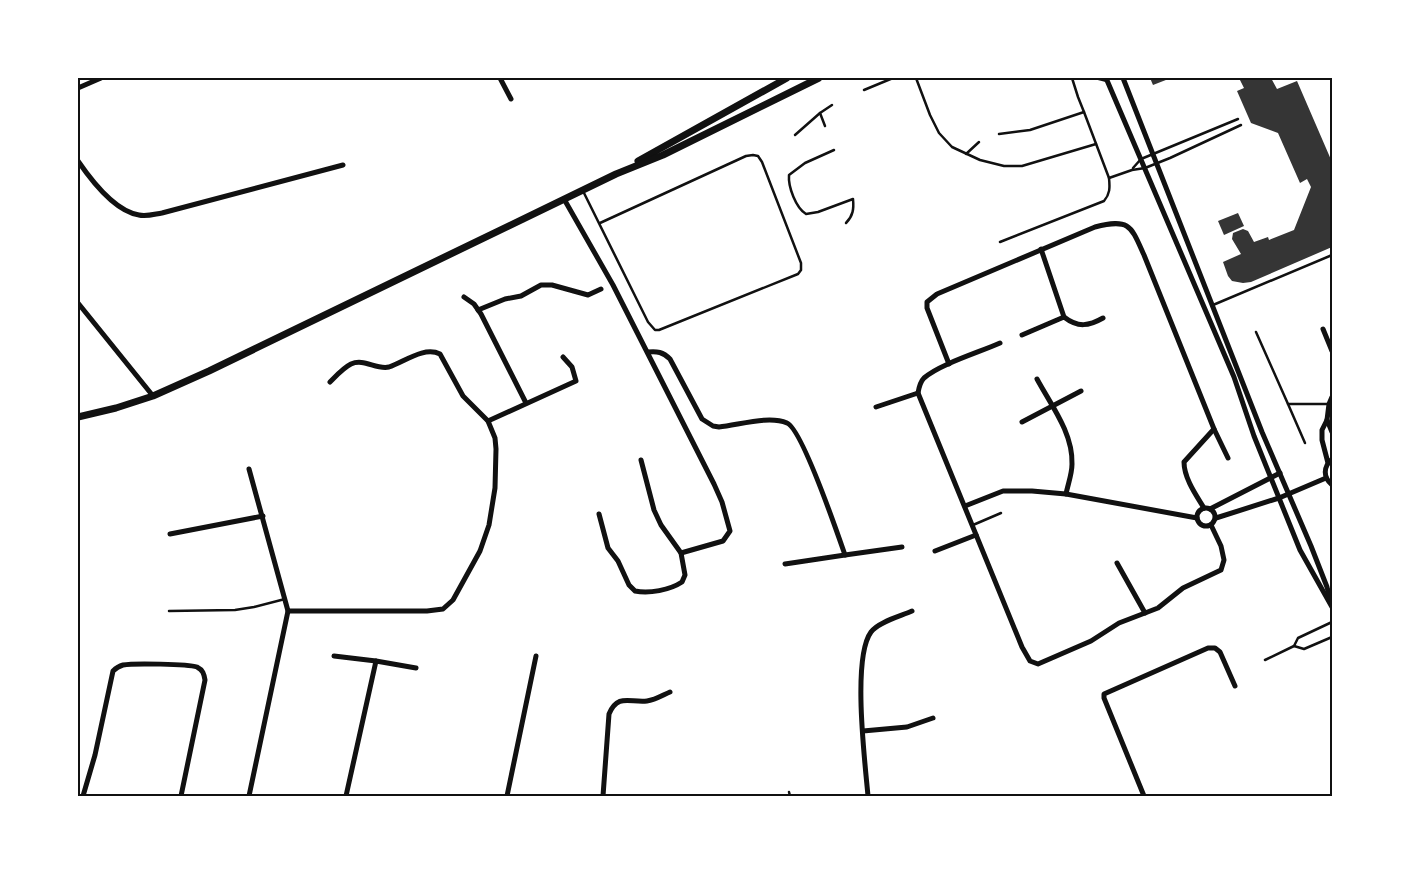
<svg xmlns="http://www.w3.org/2000/svg" width="1410" height="874" font-family="Quicksand,sans-serif">
  <style>
    .building { fill: #353535 }
    .lines { fill: none; stroke-linecap: round; stroke-linejoin: round }
    .service { stroke: #111; stroke-width: 2.5 }
    .minor { stroke: #111; stroke-width: 5 }
    .tertiary { stroke: #111; stroke-width: 7 }
    .neatline { fill: none; stroke: #111; stroke-width: 2 }
  </style>
  <rect width="100%" height="100%" fill="#fff"/>
  <g class="building">
    <polygon points="1150,78 1171,78 1153,85"/>
    <polygon points="1239,78 1271,78 1277,89 1297,81 1332,162 1332,247 1251,282 1243,283 1232,281 1228,276 1223,262 1241,254 1232,239 1233,233 1243,229 1248,231 1254,242 1268,237 1269,240 1294,230 1311,187 1307,179 1300,183 1278,133 1251,123 1237,91 1244,88"/>
    <polygon points="1238,213 1244,226 1224,235 1218,221"/>
  </g>
  <g class="lines">
    <g class="service">
      <polyline points="916,78 930,115 939,133 952,147 980,160 1004,166 1022,166 1096,144"/>
      <polyline points="1072,78 1078,97 1084,112"/>
      <polyline points="1095,78 1107,81"/>
      <polyline points="864,90 893,78"/>
      <polyline points="820,113 825,126"/>
      <path d="M999 134 1030 130 1084 112 1109 178C1110 188 1110 194 1104 201L1000 242"/>
      <polyline points="795,135 820,113 832,105"/>
      <path d="M834 150 805 163 789 175C788 187 796 208 806 214L818 212 853 199C854 209 853 216 846 223"/>
      <polyline points="966,154 979,142"/>
      <polyline points="1133,168 1141,159 1238,119"/>
      <polyline points="1109,178 1132,170 1145,168 1170,158 1241,125"/>
      <polyline points="583,191 648,322 655,330 659,330 798,274 801,270 801,263 762,162 758,156 753,155 746,156 600,223"/>
      <polyline points="1213,305 1332,255"/>
      <polyline points="1256,332 1288,404 1329,404"/>
      <polyline points="1288,404 1305,443"/>
      <polyline points="973,525 1001,513"/>
      <polyline points="169,611 235,610 254,607 285,599"/>
      <polyline points="1294,646 1304,649 1332,637"/>
      <polyline points="1265,660 1294,646 1298,638 1332,622"/>
      <polyline points="789,792 790,796"/>
    </g>
    <g class="minor">
      <polyline points="500,78 511,99"/>
      <polyline points="1106,78 1234,377 1254,436 1300,550 1332,607"/>
      <polyline points="1123,78 1262,432 1311,546 1327,587 1330,599"/>
      <polyline points="78,88 101,78"/>
      <path d="M78 161C91 180 114 211 139 215 146 217 155 214 162 213L343 165"/>
      <polyline points="564,199 613,285 714,484 722,502 730,531 723,541 681,553"/>
      <polyline points="1041,249 1064,317"/>
      <polyline points="464,297 474,304 481,314 526,403"/>
      <polyline points="78,303 153,396"/>
      <polyline points="478,310 505,299 521,296 541,285 552,285 588,295 601,289"/>
      <polyline points="1323,329 1332,351"/>
      <path d="M1022 335 1064 317C1078 328 1089 326 1103 318"/>
      <path d="M1000 343C980 352 940 364 924 378 920 382 919 387 918 393L1022 647 1030 661 1038 664 1091 641 1119 623 1158 608 1183 588 1221 570 1224 560 1221 546 1211 525"/>
      <path d="M648 352C657 351 663 352 670 359L702 419 713 426 719 427C739 425 769 415 787 423 802 429 838 535 845 555L902 547"/>
      <path d="M949 364 927 308V302L937 294 1095 227C1130 218 1131 226 1144 255L1214 429 1184 462C1184 478 1196 495 1204 508"/>
      <path d="M1037 379C1051 405 1073 433 1072 464 1072 474 1068 484 1066 494"/>
      <polyline points="876,407 918,393"/>
      <polyline points="1327,420 1332,432"/>
      <polyline points="488,421 576,381 572,367 563,357"/>
      <polyline points="1022,422 1081,391"/>
      <polyline points="1214,429 1228,458"/>
      <path d="M1332 459C1323 467 1323 477 1332 485"/>
      <polyline points="1328,463 1322,440 1322,430 1327,420 1329,404 1332,397"/>
      <polyline points="965,506 1003,491 1032,491 1066,494 1197,518"/>
      <circle cx="1206" cy="517" r="9"/>
      <polyline points="1210,509 1280,473"/>
      <path d="M599 514 608 548 618 561 629 585 635 591C649 594 670 590 682 582L685 575 681 553 661 525 654 510 641 460"/>
      <polyline points="1216,518 1279,498 1326,478"/>
      <polyline points="170,534 263,516"/>
      <polyline points="935,551 976,535"/>
      <polyline points="1117,563 1145,613"/>
      <polyline points="785,564 845,555"/>
      <path d="M288 611H427L443 609 453 600 480 551 489 525 495 488 496 449 495 438 488 421 463 396 440 354C424 346 404 362 389 367 376 370 364 358 351 364 343 368 336 376 330 382"/>
      <polyline points="334,656 376,661 346,796"/>
      <polyline points="376,661 416,668"/>
      <polyline points="863,731 907,727 933,718"/>
      <path d="M83 796 95 755 113 671C116 668 119 666 123 665 133 663 188 664 197 667 203 670 204 674 205 680L181 796"/>
      <polyline points="249,796 288,611 249,469"/>
      <polyline points="507,796 536,656"/>
      <path d="M603 796 609 714C618 693 630 703 647 701 655 700 663 695 670 692"/>
      <path d="M868 796C865 762 852 658 871 632 878 622 901 616 912 611"/>
      <polyline points="1144,796 1104,698 1104,694 1208,648 1215,648 1220,652 1235,686"/>
    </g>
    <g class="tertiary">
      <polyline points="638,161 787,78"/>
      <polyline points="78,417 116,408 153,396 209,371 616,174 663,155 819,78"/>
    </g>
  </g>
  <rect width="1410" height="874" fill="none" stroke="#ffffff" stroke-width="158"/>
  <rect x="79" y="79" width="1252" height="716" class="neatline"/>
</svg>
